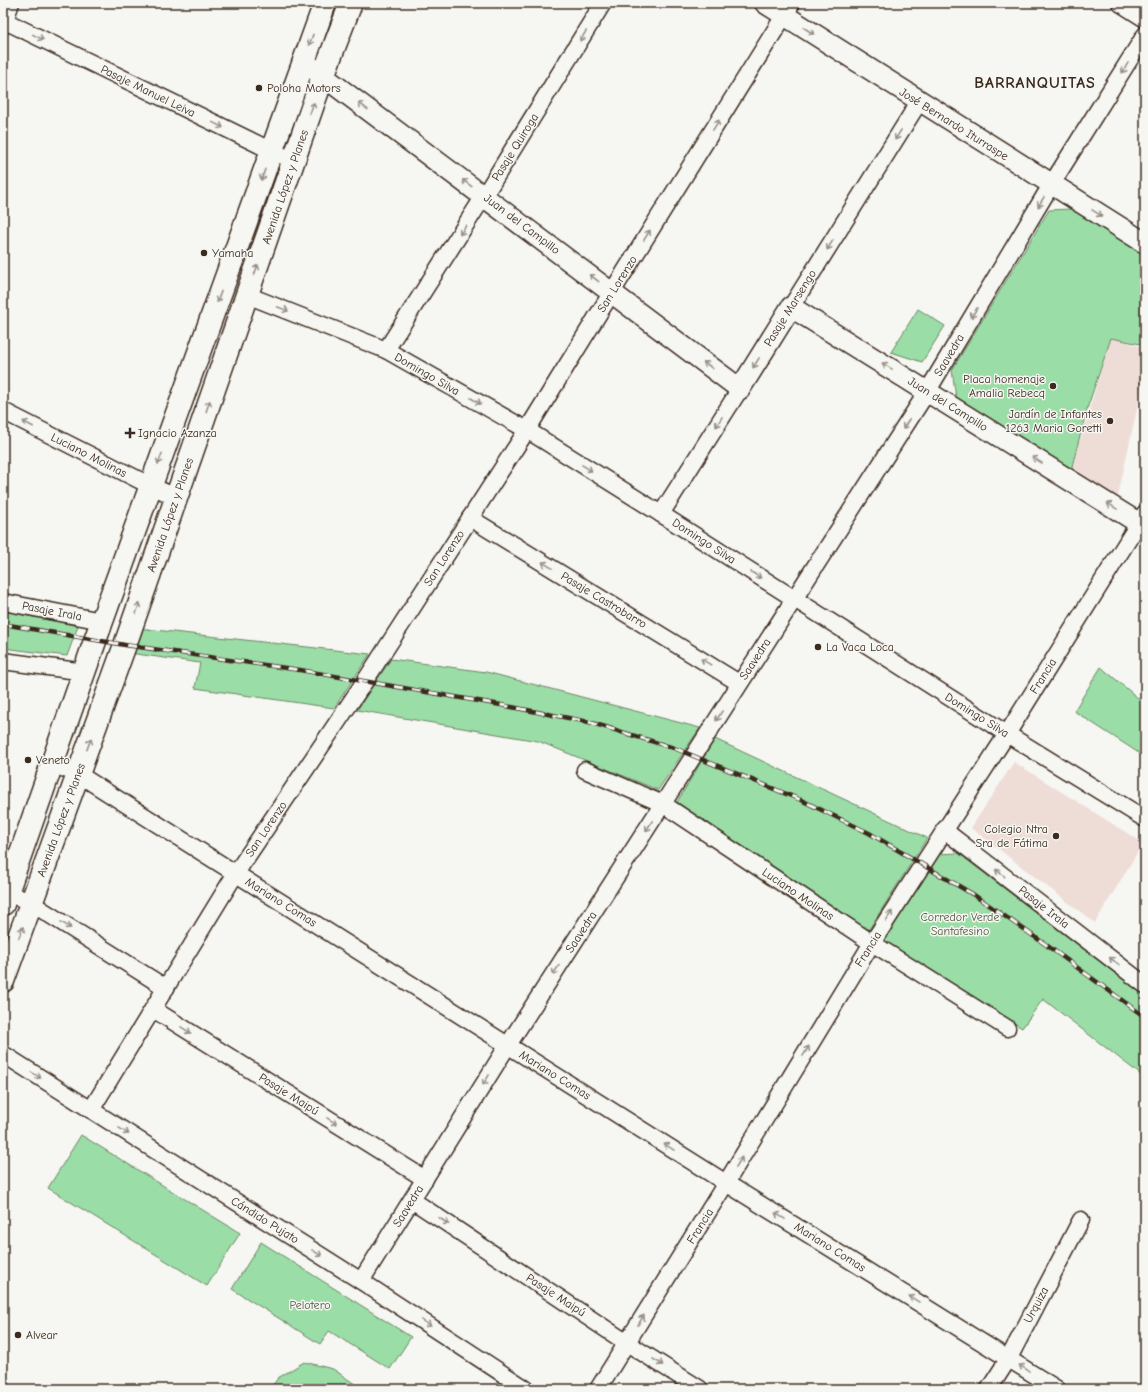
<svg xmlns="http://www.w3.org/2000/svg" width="1148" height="1392" font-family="'Comic Neue',sans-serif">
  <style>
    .built { fill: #eeddd7 }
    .green { fill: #9bdda7; stroke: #6b8462 }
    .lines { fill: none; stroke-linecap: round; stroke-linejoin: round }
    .minor-casing { stroke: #3b2a1e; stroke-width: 19 }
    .tertiary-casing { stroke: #3b2a1e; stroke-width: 23 }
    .secondary-casing { stroke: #3b2a1e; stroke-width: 25 }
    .minor { stroke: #f6f6f2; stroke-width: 16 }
    .tertiary { stroke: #f6f6f2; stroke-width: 20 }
    .secondary { stroke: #f6f6f2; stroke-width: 22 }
    .rail-casing { stroke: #3b2a1e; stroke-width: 4.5 }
    .rail { stroke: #f6f6f2; stroke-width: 3; stroke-dasharray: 9; stroke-linecap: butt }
    .oneway { stroke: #989088 }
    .poi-dot { fill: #3b2a1e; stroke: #f6f6f2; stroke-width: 1.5 }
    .labels { text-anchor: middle; stroke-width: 3; stroke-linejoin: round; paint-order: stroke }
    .poi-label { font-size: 12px; fill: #3b2a1e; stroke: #f6f6f2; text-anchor: start }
    .street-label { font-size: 12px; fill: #3b2a1e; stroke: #f6f6f2 }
    .park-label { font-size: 12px; fill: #535740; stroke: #f6f6f2 }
    .district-label { font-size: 16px; font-weight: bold; letter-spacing: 1px; fill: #3b2a1e; stroke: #f6f6f2 }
  </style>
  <rect width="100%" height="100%" fill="#f6f6f2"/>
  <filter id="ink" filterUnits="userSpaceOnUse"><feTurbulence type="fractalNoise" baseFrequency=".025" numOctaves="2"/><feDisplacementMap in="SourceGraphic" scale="8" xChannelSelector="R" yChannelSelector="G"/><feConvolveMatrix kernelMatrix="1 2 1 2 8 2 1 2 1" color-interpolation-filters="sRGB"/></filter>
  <g filter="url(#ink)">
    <g class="built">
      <polygon points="1111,337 1145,348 1145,372 1117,500 1071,470"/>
      <polygon points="1014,762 1143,843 1095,923 971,828"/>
    </g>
    <g class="green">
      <polygon points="1071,209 1145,255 1145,345 1111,338 1087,409 1071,470 956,398 952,370 1049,210"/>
      <polygon points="918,309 945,326 922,362 891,352"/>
      <polygon points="3,611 78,626 67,656 3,648"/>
      <polygon points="137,628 370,654 334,708 195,688 200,663 129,653"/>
      <polygon points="391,659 486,672 700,728 658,790 538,741 357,710"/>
      <polygon points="1101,667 1145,704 1145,757 1074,711"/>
      <polygon points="715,739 927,838 868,931 677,802"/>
      <polygon points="958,853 1145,996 1145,1078 1043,999 1022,1028 884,941 938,854"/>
      <polygon points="81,1135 240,1233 207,1286 48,1188"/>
      <polygon points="261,1242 411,1337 390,1369 329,1331 320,1344 232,1289"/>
      <polygon points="304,1362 333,1369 362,1389 270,1389 278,1378"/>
    </g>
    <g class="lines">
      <defs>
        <g id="minor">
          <polyline points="1120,3 1145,19"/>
          <polyline points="3,20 272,151 294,161"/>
          <polyline points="3,26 11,3"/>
          <polyline points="247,295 386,350 527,430 661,514 1007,734 1145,819"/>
          <polyline points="791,307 919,102"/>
          <polyline points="386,350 484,196 603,3"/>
          <polyline points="3,411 151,486 176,497"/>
          <polyline points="661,514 740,389"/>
          <polyline points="470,518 739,683"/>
          <polyline points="3,602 102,621"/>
          <polyline points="3,661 85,672"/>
          <polyline points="52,764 78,774 726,1183 1057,1389"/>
          <polyline points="585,770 663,804 872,943 1007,1028"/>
          <polyline points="944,830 1145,985"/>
          <polyline points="7,892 31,903 166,988"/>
          <polyline points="153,1009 425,1179"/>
          <polyline points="3,1054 361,1281 526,1389"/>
          <polyline points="91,1110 236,873 365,681 527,430 612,292 792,3"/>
          <polyline points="412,1200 627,1343 700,1389"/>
          <polyline points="361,1281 508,1045 927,392 1051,185 1145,35"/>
          <polyline points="598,1389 726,1183 872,943 1007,734 1145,513"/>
          <polyline points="989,1389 1009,1358 1081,1220"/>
        </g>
        <g id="tertiary">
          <polyline points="765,3 1145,243"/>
          <polyline points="303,61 740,389 791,307 1145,527"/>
        </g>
        <g id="secondary">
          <polyline points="3,904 102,621 325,3"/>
          <polyline points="3,981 125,645 323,76 351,3"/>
        </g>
      </defs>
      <use href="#minor" class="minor-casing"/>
      <use href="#tertiary" class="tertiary-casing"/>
      <use href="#secondary" class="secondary-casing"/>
      <use href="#minor" class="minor"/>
      <use href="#tertiary" class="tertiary"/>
      <use href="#secondary" class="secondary"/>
      <defs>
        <polyline id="rail" points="3,624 125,645 300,670 501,705 589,722 674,748 801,800 869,833 974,895 1045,944 1145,1017"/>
      </defs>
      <use href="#rail" class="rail-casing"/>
      <use href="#rail" class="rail"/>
    </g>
    <defs><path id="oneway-shaft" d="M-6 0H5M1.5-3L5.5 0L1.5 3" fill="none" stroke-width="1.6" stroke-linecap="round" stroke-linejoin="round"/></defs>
    <g class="oneway">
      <use href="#oneway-shaft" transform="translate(809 31) rotate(33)"/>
      <use href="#oneway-shaft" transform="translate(583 36) rotate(122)"/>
      <use href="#oneway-shaft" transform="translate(38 37) rotate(26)"/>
      <use href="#oneway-shaft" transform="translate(311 40) rotate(110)"/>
      <use href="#oneway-shaft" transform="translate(1125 68) rotate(121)"/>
      <use href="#oneway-shaft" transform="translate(363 106) rotate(-143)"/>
      <use href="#oneway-shaft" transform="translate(312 108) rotate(-71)"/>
      <use href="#oneway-shaft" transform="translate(218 125) rotate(26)"/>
      <use href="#oneway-shaft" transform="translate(716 125) rotate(-58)"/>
      <use href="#oneway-shaft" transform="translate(898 135) rotate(122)"/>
      <use href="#oneway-shaft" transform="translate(263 175) rotate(110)"/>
      <use href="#oneway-shaft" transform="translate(467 183) rotate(-143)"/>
      <use href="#oneway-shaft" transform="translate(1041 202) rotate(121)"/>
      <use href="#oneway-shaft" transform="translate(1097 213) rotate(32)"/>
      <use href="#oneway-shaft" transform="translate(463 230) rotate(123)"/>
      <use href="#oneway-shaft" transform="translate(647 235) rotate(-58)"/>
      <use href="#oneway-shaft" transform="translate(830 245) rotate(122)"/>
      <use href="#oneway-shaft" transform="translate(256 270) rotate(-71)"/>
      <use href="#oneway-shaft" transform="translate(594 278) rotate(-143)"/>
      <use href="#oneway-shaft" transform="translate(219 297) rotate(110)"/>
      <use href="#oneway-shaft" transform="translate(283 309) rotate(22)"/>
      <use href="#oneway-shaft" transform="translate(974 313) rotate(121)"/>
      <use href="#oneway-shaft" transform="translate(756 363) rotate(122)"/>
      <use href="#oneway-shaft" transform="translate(708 365) rotate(-143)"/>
      <use href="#oneway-shaft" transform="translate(887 366) rotate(-148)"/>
      <use href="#oneway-shaft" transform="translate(476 401) rotate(30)"/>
      <use href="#oneway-shaft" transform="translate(208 406) rotate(-71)"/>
      <use href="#oneway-shaft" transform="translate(719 422) rotate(122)"/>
      <use href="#oneway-shaft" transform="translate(28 424) rotate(-153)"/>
      <use href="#oneway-shaft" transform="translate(906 424) rotate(123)"/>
      <use href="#oneway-shaft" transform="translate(160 459) rotate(110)"/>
      <use href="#oneway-shaft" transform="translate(1037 460) rotate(-148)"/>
      <use href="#oneway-shaft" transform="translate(587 468) rotate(32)"/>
      <use href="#oneway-shaft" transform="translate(1112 506) rotate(-148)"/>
      <use href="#oneway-shaft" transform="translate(547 565) rotate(-149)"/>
      <use href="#oneway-shaft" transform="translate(756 575) rotate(33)"/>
      <use href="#oneway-shaft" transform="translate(138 608) rotate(-71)"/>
      <use href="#oneway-shaft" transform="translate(706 662) rotate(-149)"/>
      <use href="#oneway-shaft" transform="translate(719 716) rotate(122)"/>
      <use href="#oneway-shaft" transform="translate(89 744) rotate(-70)"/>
      <use href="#oneway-shaft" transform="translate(649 826) rotate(123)"/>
      <use href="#oneway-shaft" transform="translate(1000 873) rotate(-142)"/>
      <use href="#oneway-shaft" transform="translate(889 916) rotate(-58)"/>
      <use href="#oneway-shaft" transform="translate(66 925) rotate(32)"/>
      <use href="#oneway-shaft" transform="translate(21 932) rotate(-70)"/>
      <use href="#oneway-shaft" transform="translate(1114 961) rotate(-142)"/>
      <use href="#oneway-shaft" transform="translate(556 970) rotate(123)"/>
      <use href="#oneway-shaft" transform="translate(186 1030) rotate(32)"/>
      <use href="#oneway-shaft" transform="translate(806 1051) rotate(-59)"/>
      <use href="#oneway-shaft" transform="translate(36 1075) rotate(32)"/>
      <use href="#oneway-shaft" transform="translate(486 1080) rotate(122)"/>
      <use href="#oneway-shaft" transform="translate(332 1121) rotate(32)"/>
      <use href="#oneway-shaft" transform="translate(124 1131) rotate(32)"/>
      <use href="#oneway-shaft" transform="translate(669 1147) rotate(-148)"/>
      <use href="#oneway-shaft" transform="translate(739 1162) rotate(-59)"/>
      <use href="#oneway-shaft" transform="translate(780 1216) rotate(-148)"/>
      <use href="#oneway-shaft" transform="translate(444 1221) rotate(33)"/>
      <use href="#oneway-shaft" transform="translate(317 1253) rotate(32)"/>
      <use href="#oneway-shaft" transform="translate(914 1299) rotate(-148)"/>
      <use href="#oneway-shaft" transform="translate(641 1320) rotate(-58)"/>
      <use href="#oneway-shaft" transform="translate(426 1323) rotate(33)"/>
      <use href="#oneway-shaft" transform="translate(658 1362) rotate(32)"/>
      <use href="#oneway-shaft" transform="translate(1024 1368) rotate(-148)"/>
    </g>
  </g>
  <g class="poi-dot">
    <circle cx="259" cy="88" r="4"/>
    <circle cx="204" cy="253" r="4"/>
    <circle cx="1053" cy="386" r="4"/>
    <circle cx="1110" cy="421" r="4"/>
    <path d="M128 427h4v4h4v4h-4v4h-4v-4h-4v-4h4z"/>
    <circle cx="818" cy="647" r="4"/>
    <circle cx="28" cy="760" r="4"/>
    <circle cx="1056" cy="836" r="4"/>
    <circle cx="18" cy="1335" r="4"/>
  </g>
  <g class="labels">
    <g class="poi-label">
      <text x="267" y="92">Poloha Motors</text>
      <text x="212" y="257">Yamaha</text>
      <text x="1045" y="383" text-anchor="end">Placa homenaje<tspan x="1045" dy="14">Amalia Rebecq</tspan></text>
      <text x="1102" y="418" text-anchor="end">Jardín de Infantes<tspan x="1102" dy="14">1263 Maria Goretti</tspan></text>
      <text x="138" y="437">Ignacio Azanza</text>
      <text x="826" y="651">La Vaca Loca</text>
      <text x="36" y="764">Veneto</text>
      <text x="1048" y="833" text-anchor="end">Colegio Ntra<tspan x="1048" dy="14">Sra de Fátima</tspan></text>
      <text x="26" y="1339">Alvear</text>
    </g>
    <g class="street-label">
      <text transform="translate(148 91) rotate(26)" y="4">Pasaje Manuel Leiva</text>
      <text transform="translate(954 124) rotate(32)" y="4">José Bernardo Iturraspe</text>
      <text transform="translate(515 147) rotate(-58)" y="4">Pasaje Quiroga</text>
      <text transform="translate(285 187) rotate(-71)" y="4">Avenida López y Planes</text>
      <text transform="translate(522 224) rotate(37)" y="4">Juan del Campillo</text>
      <text transform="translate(617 284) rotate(-58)" y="4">San Lorenzo</text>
      <text transform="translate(790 308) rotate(-58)" y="4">Pasaje Marsengo</text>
      <text transform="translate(949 355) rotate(-59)" y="4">Saavedra</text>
      <text transform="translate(427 374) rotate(30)" y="4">Domingo Silva</text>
      <text transform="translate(948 404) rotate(32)" y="4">Juan del Campillo</text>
      <text transform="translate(89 455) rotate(27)" y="4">Luciano Molinas</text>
      <text transform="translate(170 515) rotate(-71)" y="4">Avenida López y Planes</text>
      <text transform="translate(704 541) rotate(33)" y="4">Domingo Silva</text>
      <text transform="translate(444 558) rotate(-57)" y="4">San Lorenzo</text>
      <text transform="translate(604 600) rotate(31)" y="4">Pasaje Castrobarro</text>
      <text transform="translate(52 611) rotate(11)" y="4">Pasaje Irala</text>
      <text transform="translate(755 659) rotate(-57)" y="4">Saavedra</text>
      <text transform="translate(1043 676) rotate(-58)" y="4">Francia</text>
      <text transform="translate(977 715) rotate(32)" y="4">Domingo Silva</text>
      <text transform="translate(61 820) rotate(-70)" y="4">Avenida López y Planes</text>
      <text transform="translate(266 829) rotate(-56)" y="4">San Lorenzo</text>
      <text transform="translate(798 894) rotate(34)" y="4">Luciano Molinas</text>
      <text transform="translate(281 902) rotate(32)" y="4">Mariano Comas</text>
      <text transform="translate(1044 907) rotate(38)" y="4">Pasaje Irala</text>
      <text transform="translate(581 932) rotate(-57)" y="4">Saavedra</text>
      <text transform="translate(868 949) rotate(-58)" y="4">Francia</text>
      <text transform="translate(555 1075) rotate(32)" y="4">Mariano Comas</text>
      <text transform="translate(289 1094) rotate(32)" y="4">Pasaje Maipú</text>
      <text transform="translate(408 1206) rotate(-58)" y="4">Saavedra</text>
      <text transform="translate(265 1220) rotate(32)" y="4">Cándido Pujato</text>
      <text transform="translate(700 1226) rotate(-58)" y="4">Francia</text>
      <text transform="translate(830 1247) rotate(32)" y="4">Mariano Comas</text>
      <text transform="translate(556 1295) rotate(33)" y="4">Pasaje Maipú</text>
      <text transform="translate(1036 1305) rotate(-62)" y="4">Urquiza</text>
    </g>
    <g class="park-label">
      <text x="960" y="921">Corredor Verde<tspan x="960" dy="14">Santafesino</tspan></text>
      <text x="310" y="1309">Pelotero</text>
    </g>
    <g class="district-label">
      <text x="1035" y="88">BARRANQUITAS</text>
    </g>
  </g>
  <rect width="1148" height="1392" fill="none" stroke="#f6f6f2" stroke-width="16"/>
  <rect x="8" y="8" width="1132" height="1376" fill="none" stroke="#3b2a1e" stroke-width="1.5" filter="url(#ink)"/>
</svg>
